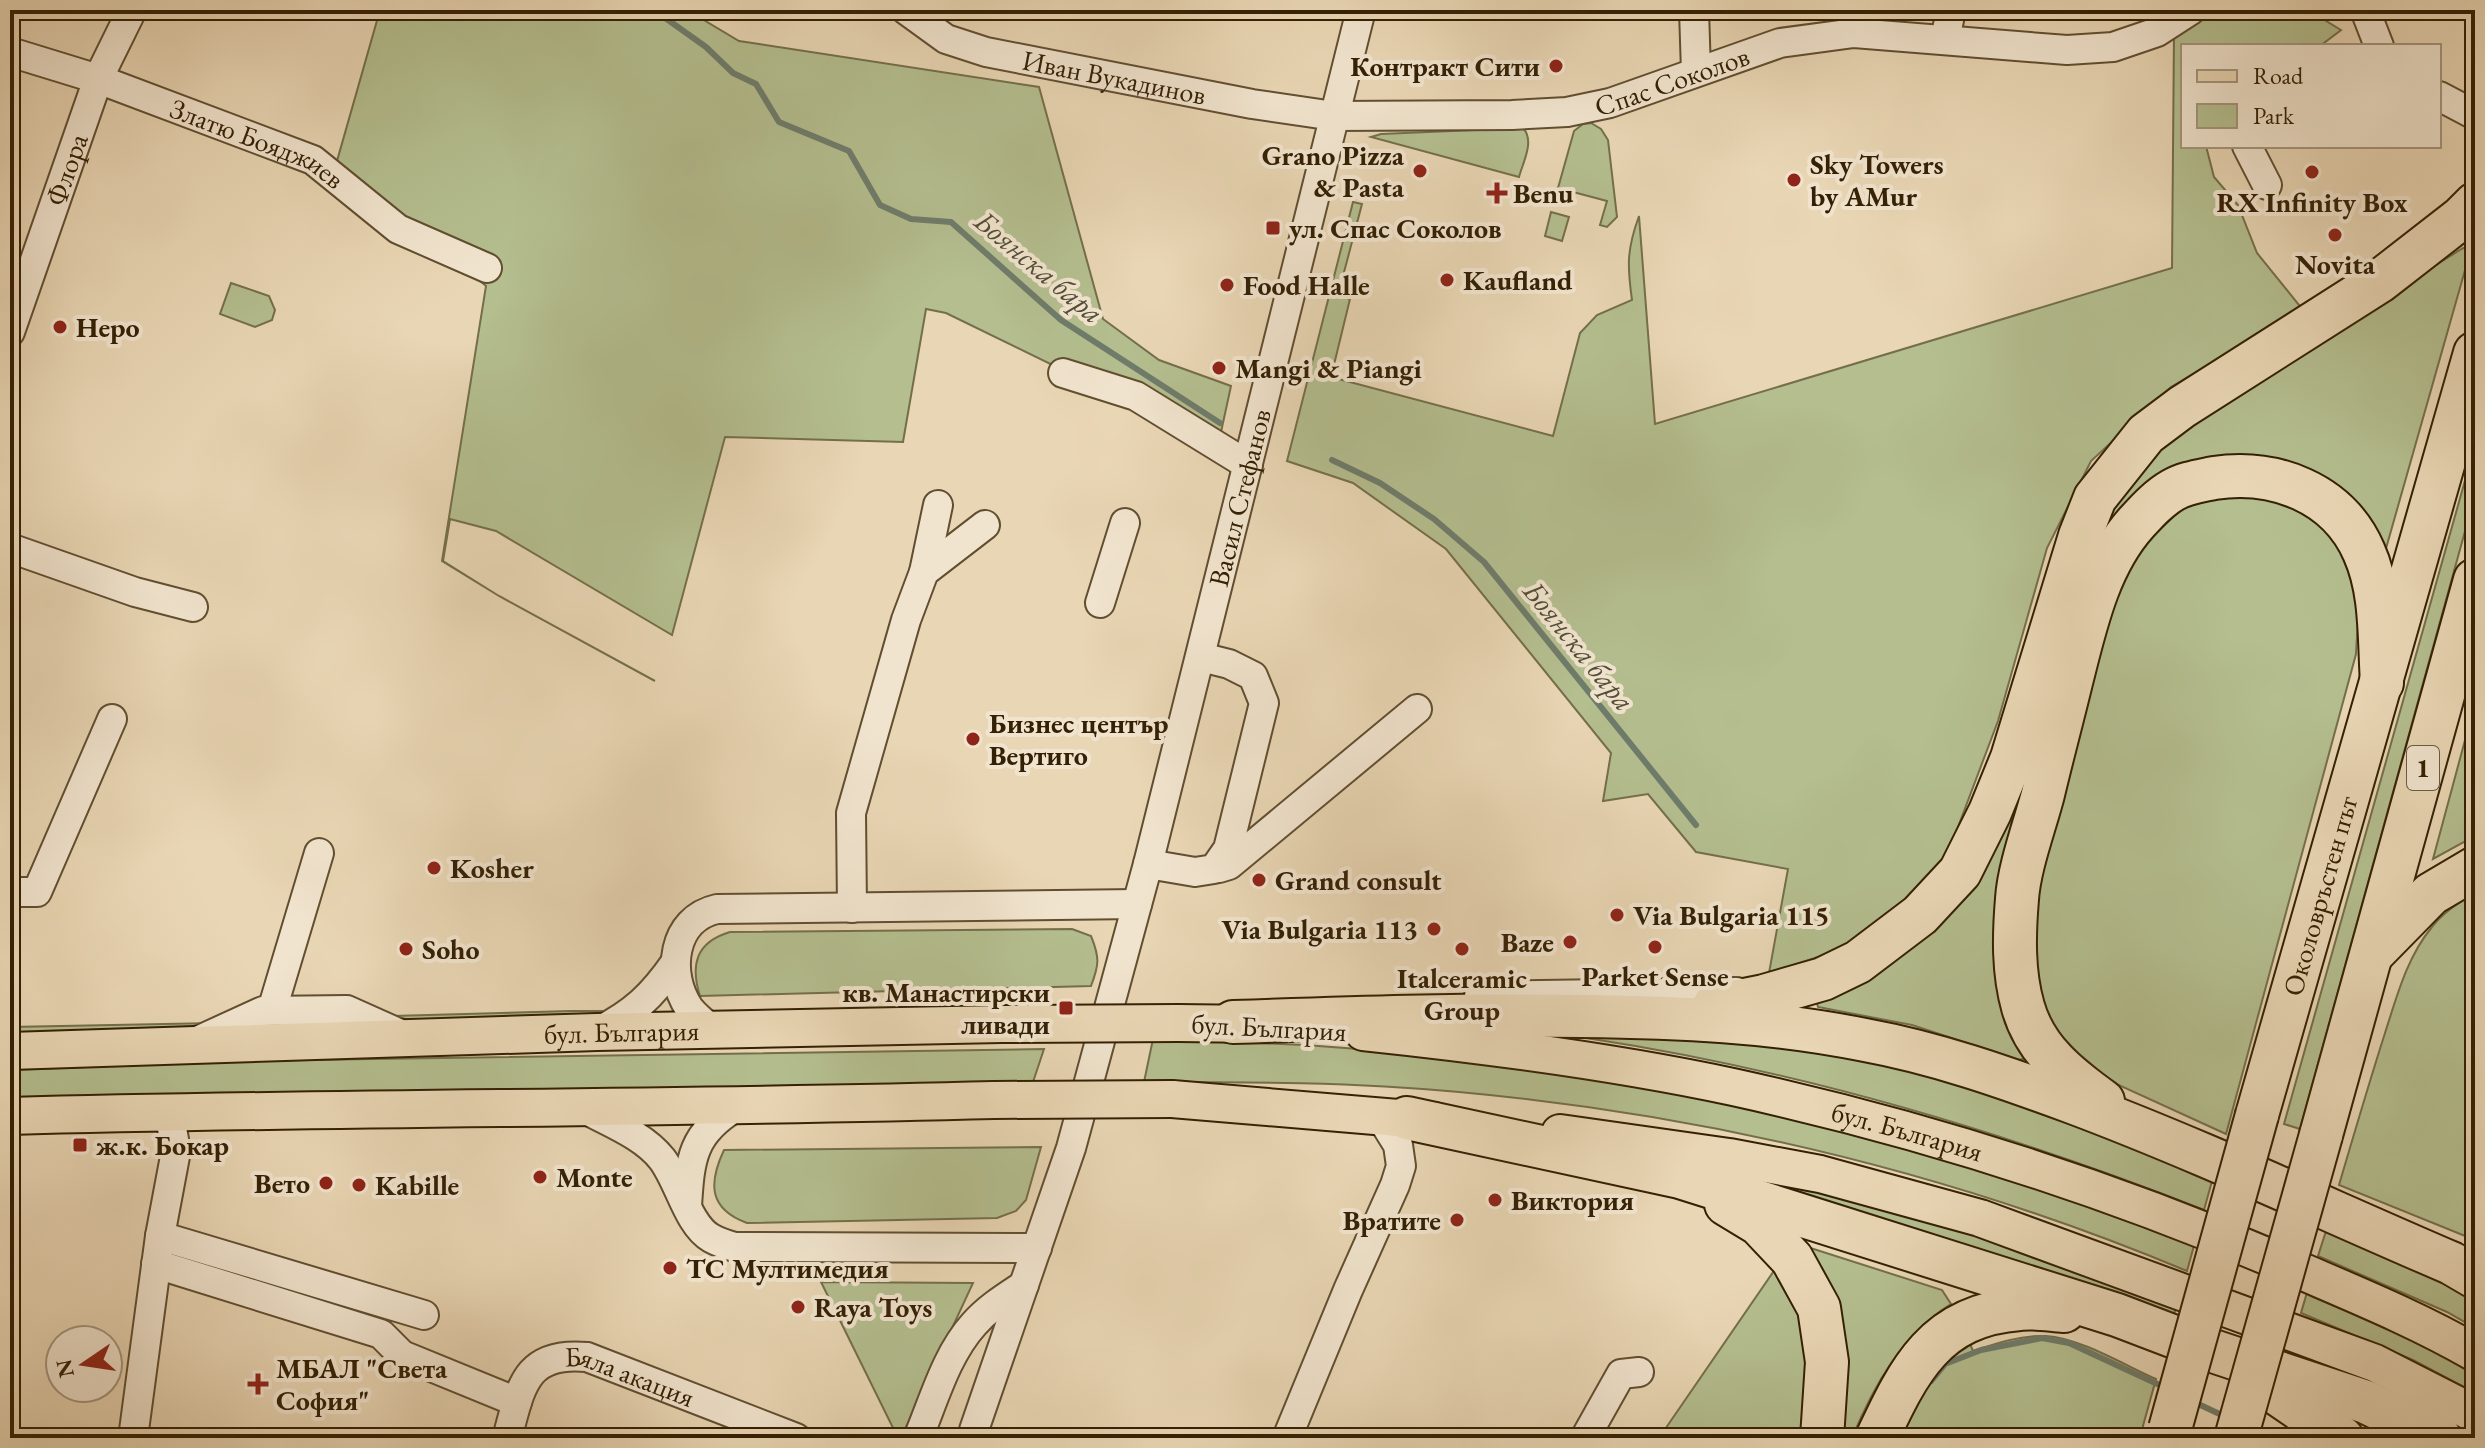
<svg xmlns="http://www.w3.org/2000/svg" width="2485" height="1448" font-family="'EB Garamond',serif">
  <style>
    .green { fill: #b4be8f; stroke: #746f4a; stroke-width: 2 }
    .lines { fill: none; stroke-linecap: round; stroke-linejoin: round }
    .stream { stroke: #6f7c6b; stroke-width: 6 }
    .minor-casing { stroke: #614e30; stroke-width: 32 }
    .major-casing { stroke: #342004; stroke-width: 40 }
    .highway-casing { stroke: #342004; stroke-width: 46 }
    .minor { stroke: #f1e4ce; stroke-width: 28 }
    .major { stroke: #e9d6b4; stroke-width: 36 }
    .highway { stroke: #e9d6b4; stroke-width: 42 }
    .major-bridge-casing { stroke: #342004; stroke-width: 40; stroke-linecap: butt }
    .highway-bridge-casing { stroke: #342004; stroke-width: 46; stroke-linecap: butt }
    .major-bridge { stroke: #e9d6b4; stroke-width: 36 }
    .highway-bridge { stroke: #e9d6b4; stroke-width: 42 }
    .poi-dot { fill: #8f2418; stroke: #f1e4ce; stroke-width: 3 }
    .labels { text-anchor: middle; stroke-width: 8; stroke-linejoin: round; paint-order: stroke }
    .shield { fill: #f1e4ce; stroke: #6d5b41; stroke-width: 2 }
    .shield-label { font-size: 26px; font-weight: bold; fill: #342004 }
    .poi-label { font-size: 28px; font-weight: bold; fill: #342004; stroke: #f1e4ce; text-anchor: start }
    .street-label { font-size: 28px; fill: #342004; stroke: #f1e4ce }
    .water-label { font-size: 30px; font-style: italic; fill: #524e38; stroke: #f1e4ce }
  </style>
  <rect width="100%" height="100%" fill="#e9d6b4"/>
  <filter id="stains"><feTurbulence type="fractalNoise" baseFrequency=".0025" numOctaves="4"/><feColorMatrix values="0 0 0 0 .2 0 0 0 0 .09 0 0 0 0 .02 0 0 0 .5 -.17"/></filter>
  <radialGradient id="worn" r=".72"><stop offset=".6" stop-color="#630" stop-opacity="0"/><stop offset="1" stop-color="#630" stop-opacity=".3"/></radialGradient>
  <g class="green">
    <polygon points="380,10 687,10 739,41 1039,87 1103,319 1159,360 1231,386 1218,446 946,313 926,309 903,442 725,437 672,635 496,531 450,519 443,561 499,596 655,681 499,596 442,561 486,286 337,161"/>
    <path d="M2211 10H2308L2341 30 2320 46H2183V146H2206L2214 177 2238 205 2257 253 2303 310 2171 387 2091 461 2047 548 1998 721 1941 872 1888 924 1830 953 1769 973 1788 869 1696 852 1648 794 1603 801 1611 753 1446 549 1353 483 1287 461 1353 202 1362 204 1338 295 1350 299 1331 377 1553 436 1580 333 1597 315 1632 300C1627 265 1627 249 1639 216L1655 424 2172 268 2174 34Z"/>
    <polygon points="1591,123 1601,129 1608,140 1617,217 1607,227 1600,225 1607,201 1558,188 1574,131 1583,124"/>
    <path d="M1523 128C1535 141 1523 162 1519 177L1371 137 1381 134Z"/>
    <polygon points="1551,212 1569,217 1562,241 1545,236"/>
    <polygon points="2463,248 2471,249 2383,559 2266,462 2102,538 2126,471 2192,418"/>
    <polygon points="231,283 269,296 275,310 272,320 255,327 220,314"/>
    <polygon points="2475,445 2475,495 2300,1129 2284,1124"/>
    <path d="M2212 496C2234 497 2260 495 2281 500 2309 506 2345 547 2354 573 2362 598 2357 629 2356 654L2226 1134 2112 1082 2078 1053 2049 1023 2036 995 2025 926 2123 561 2175 510Z"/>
    <polygon points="2475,703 2475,836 2433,859"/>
    <path d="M2023 765C2012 836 1985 904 1997 977 2000 1001 2019 1033 2029 1057L2019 1060 1912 1025 1818 1007 1815 995 1851 982Z"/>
    <path d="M2475 893V1240L2339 1185C2354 1134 2369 1083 2385 1033 2397 996 2407 957 2432 927 2443 913 2459 902 2475 893Z"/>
    <path d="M1072 929 1091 936C1100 958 1099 965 1091 986L700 996C690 965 696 942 730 932Z"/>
    <polygon points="570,1011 608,1011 614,1014 420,1022 392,1016"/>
    <polygon points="214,1023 203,1033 10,1032 10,1027"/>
    <path d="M1593 1030 1853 1053 2054 1113 2212 1181 2204 1210C2004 1131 1798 1070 1586 1038Z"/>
    <path d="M1153 1039 1305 1045 1412 1053 1509 1065 1741 1102 1927 1150 2195 1242 2187 1271C1955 1174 1709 1115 1459 1092 1354 1082 1249 1082 1144 1082Z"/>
    <polygon points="1044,1049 1032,1085 10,1104 10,1070 243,1061"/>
    <path d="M1041 1147 1026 1200 1016 1211 997 1218 747 1223C709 1209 708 1184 724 1150Z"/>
    <polygon points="1758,1175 1882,1203 2178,1300 2171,1325 1754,1181"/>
    <polygon points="2327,1228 2475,1292 2475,1328 2447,1312 2318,1256"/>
    <path d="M1798 1244 1942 1290 1951 1304C1903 1333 1873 1387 1852 1438H1834Z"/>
    <polygon points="1780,1262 1812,1348 1809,1438 1659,1438"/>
    <polygon points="821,1282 973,1283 901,1438 898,1438"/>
    <polygon points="2308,1289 2475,1370 2475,1393 2413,1360 2301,1313"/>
    <path d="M1967 1336 1973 1351C1997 1343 2021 1335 2046 1336 2080 1338 2124 1365 2156 1379L2141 1433 2136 1432 2135 1438H1902L1908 1422 1907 1400Z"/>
  </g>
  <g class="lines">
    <g class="stream">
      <polyline points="654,10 706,47 733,73 756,84 779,122 849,151 880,205 911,219 951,222 1061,320 1220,423"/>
      <polyline points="1332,460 1380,483 1434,519 1484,562 1696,825"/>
      <polyline points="1931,1381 1945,1364 1981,1350 2042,1338 2069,1343 2166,1388"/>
      <polyline points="2194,1402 2228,1418"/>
    </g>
    <defs>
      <g id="minor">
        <path id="s1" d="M906 10 946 39 986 52 1252 104 1334 116 1512 115 1567 112 1610 103 1780 43 1854 33 2067 50 2113 47 2157 32 2191 10"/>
        <polyline points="1694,10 1696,72"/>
        <polyline points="2365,10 2379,46"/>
        <polyline points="1945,40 1951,10"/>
        <path id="s2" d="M10 52 98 79 313 160 398 229 487 268"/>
        <polyline points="2439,96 2475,115"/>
        <polyline points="2247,146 2267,185"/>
        <path id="s3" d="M10 332 98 79 132 10"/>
        <polyline points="1063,373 1136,396 1248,465"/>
        <polyline points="10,548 135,592 193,607"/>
        <polyline points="924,572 938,505"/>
        <polyline points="1100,603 1125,523"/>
        <polyline points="1148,864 1195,872 1214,869 1228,849 1264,703 1253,676 1229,664 1201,657"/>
        <polyline points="1219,868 1229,865 1417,709"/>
        <polyline points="10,892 37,892 112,719"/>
        <polyline points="852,908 851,813 906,620 924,572 985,525"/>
        <polyline points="1479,996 1737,992"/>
        <polyline points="272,1010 319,853"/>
        <path d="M713 1030C704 1023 696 1017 689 1008 666 973 672 919 717 909L1137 904"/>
        <path d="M597 1032C634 1013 652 996 675 963"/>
        <polyline points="195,1042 263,1011 347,1010 405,1036"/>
        <path d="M583 1108C610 1123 643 1135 662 1159 679 1181 688 1225 711 1238 718 1242 727 1245 735 1247L1037 1248"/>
        <path d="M687 1206C690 1159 692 1133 736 1107"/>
        <polyline points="160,1236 424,1315"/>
        <polyline points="156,1264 381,1334 402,1355 517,1402"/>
        <polyline points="133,1438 160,1236 176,1151 169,1111"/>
        <path id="s4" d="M507 1438C521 1388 524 1351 587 1357L796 1438"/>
        <path d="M918 1438C934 1400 946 1355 974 1324 988 1308 1006 1297 1024 1285"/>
        <path id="s5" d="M974 1438V1430L1071 1148 1148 864 1361 10"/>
        <polyline points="1287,1438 1348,1290 1395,1185 1401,1166 1398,1145 1380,1116"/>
        <polyline points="1585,1438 1621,1374 1639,1372"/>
      </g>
      <g id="major">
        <polyline points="1178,1023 1260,1024"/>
        <path id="s6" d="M1363 1032C1486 1045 1612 1061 1733 1087 1920 1128 2103 1186 2278 1261 2344 1290 2413 1317 2475 1353"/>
        <path id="s7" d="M10 1051 597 1032 1002 1024"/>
        <polyline points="1172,1099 1434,1121"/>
        <path d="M10 1116C338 1107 666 1109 994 1100"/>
        <polyline points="1560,1133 1729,1157 1820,1174 1980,1218 2375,1363 2475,1414"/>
      </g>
      <g id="highway">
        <polyline points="2374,952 2431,894 2475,868"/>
        <polyline points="1714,1006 1764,996 1823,979 1858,962 1920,915 1960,872 1990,812 2012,758 2080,536 2095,498 2146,434 2182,407 2380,281 2461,218 2475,204"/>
        <path d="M1233 1022C1349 1018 1465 1014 1582 1016 1677 1017 1772 1021 1865 1040 1936 1053 2004 1077 2072 1102 2200 1150 2325 1209 2451 1263L2475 1277"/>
        <path d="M2103 1101C2068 1076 2035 1050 2023 1007 2013 972 2014 935 2017 899 2019 867 2035 825 2043 794 2052 756 2062 719 2071 682 2085 627 2098 565 2137 522 2148 510 2159 498 2173 490 2185 483 2200 481 2214 478 2274 469 2338 492 2364 552 2382 592 2379 639 2382 683"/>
        <path id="s8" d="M2257 1115 2475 353"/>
        <polyline points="1407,1118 1680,1177 2117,1315 2201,1347 2366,1402 2440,1438"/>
        <polyline points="2321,1135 2475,580"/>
        <polyline points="1726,1204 1759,1224 1792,1259 1819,1308 1827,1362 1822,1438"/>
        <polyline points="2257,1380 2342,1438"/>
        <path d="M1877 1438C1909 1370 1935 1315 2020 1309 2034 1307 2050 1310 2064 1311"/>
      </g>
    </defs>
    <use href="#minor" class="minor-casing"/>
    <use href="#major" class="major-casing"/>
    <use href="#highway" class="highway-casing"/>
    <use href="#minor" class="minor"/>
    <use href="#major" class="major"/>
    <use href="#highway" class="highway"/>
    <defs>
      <g id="major-bridge">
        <polyline points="1002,1024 1178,1023"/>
        <polyline points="994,1100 1172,1099"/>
      </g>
      <g id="highway-bridge">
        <polyline points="2170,1429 2257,1115"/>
        <polyline points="2236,1438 2321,1135"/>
      </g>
    </defs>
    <use href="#major-bridge" class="major-bridge-casing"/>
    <use href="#highway-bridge" class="highway-bridge-casing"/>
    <use href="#major-bridge" class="major-bridge"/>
    <use href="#highway-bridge" class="highway-bridge"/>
  </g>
  <g class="poi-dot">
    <circle cx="1556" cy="66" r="8"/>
    <circle cx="1420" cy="171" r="8"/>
    <circle cx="2312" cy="172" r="8"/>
    <circle cx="1794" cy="180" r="8"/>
    <path d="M1493 181h8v8h8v8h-8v8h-8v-8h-8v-8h8z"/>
    <rect x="1265" y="220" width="16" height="16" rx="4"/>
    <circle cx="2335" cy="235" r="8"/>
    <circle cx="1447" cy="280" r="8"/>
    <circle cx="1227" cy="285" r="8"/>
    <circle cx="60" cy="327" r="8"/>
    <circle cx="1219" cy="368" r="8"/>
    <circle cx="973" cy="739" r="8"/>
    <circle cx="434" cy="868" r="8"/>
    <circle cx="1259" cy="880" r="8"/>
    <circle cx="1617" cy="915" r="8"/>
    <circle cx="1434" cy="929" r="8"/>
    <circle cx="1570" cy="942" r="8"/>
    <circle cx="1655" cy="947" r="8"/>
    <circle cx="406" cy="949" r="8"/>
    <circle cx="1462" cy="949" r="8"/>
    <rect x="1058" y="1000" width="16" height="16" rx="4"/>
    <rect x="72" y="1137" width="16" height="16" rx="4"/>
    <circle cx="540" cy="1177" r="8"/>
    <circle cx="326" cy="1183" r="8"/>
    <circle cx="359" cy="1185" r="8"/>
    <circle cx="1495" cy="1200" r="8"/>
    <circle cx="1457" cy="1220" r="8"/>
    <circle cx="670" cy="1268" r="8"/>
    <circle cx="798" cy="1307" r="8"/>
    <path d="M254 1372h8v8h8v8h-8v8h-8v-8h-8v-8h8z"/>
  </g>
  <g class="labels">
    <rect class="shield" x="2407" y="746" width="32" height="44" rx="6"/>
    <g class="shield-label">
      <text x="2423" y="777">1</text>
    </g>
    <g class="poi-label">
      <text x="1540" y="76" text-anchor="end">Контракт Сити</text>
      <text x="1404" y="165" text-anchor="end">Grano Pizza<tspan x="1404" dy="32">&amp; Pasta</tspan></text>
      <text x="1810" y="174">Sky Towers<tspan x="1810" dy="32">by AMur</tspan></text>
      <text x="1513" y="203">Benu</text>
      <text x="2312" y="212" text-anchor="middle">RX Infinity Box</text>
      <text x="1289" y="238">ул. Спас Соколов</text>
      <text x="2335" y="274" text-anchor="middle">Novita</text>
      <text x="1463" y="290">Kaufland</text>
      <text x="1243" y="295">Food Halle</text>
      <text x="76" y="337">Неро</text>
      <text x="1235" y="378">Mangi &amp; Piangi</text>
      <text x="989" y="733">Бизнес център<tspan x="989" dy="32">Вертиго</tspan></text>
      <text x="450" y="878">Kosher</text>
      <text x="1275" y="890">Grand consult</text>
      <text x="1633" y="925">Via Bulgaria 115</text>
      <text x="1418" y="939" text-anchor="end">Via Bulgaria 113</text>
      <text x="1554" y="952" text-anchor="end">Baze</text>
      <text x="422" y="959">Soho</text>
      <text x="1655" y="986" text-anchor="middle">Parket Sense</text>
      <text x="1462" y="988" text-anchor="middle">Italceramic<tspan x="1462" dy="32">Group</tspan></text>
      <text x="1050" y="1002" text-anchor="end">кв. Манастирски<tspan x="1050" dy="32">ливади</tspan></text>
      <text x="96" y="1155">ж.к. Бокар</text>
      <text x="556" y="1187">Monte</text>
      <text x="310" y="1193" text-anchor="end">Вето</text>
      <text x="375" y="1195">Kabille</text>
      <text x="1511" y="1210">Виктория</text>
      <text x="1441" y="1230" text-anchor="end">Вратите</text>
      <text x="686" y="1278">ТС Мултимедия</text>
      <text x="814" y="1317">Raya Toys</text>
      <text x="276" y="1378">МБАЛ "Света<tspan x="276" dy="32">София"</tspan></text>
    </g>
    <g class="street-label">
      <text dy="10" stroke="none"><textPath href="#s1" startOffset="222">Иван Вукадинов</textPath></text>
      <text dy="10" stroke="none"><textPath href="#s1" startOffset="788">Спас Соколов</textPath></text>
      <text dy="10" stroke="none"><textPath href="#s2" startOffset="264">Златю Бояджиев</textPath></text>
      <text dy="10" stroke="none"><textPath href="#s3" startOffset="172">Флора</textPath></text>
      <text dy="10" stroke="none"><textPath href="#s5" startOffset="978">Васил Стефанов</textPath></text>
      <text dy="10" stroke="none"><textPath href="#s8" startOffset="228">Околовръстен път</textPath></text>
      <text transform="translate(1269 1027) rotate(3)" y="10">бул. България</text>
      <text dy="10" stroke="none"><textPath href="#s7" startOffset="612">бул. България</textPath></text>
      <text dy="10" stroke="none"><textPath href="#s6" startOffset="554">бул. България</textPath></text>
      <text dy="10" stroke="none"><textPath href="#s4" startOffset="176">Бяла акация</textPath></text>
    </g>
    <g class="water-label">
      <text transform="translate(1039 267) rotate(40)" y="10">Боянска бара</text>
      <text transform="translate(1579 646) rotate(51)" y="10">Боянска бара</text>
    </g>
  </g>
  <rect width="2485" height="1448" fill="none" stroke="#e9d6b4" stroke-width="40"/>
  <rect x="12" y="12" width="2461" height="1424" fill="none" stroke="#342004" stroke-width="4"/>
  <rect x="20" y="20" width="2445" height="1408" fill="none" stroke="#342004" stroke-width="2"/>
  <rect x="2181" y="44" width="260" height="104" fill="#f1e4ce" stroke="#a5967d" stroke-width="2"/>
  <rect x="2197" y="70" width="40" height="12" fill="#e9d6b4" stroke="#a5967d" stroke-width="2"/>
  <text x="2253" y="84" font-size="24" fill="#342004">Road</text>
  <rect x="2197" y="104" width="40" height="24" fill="#b4be8f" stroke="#a5967d" stroke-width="2"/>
  <text x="2253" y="124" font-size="24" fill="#342004">Park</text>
  <g transform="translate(84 1364) rotate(257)"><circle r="38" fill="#f1e4ce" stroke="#a5967d" stroke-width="2"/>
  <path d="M0-6L14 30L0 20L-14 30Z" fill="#8f2418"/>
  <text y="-12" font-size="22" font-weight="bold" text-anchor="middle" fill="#342004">N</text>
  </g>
  <rect width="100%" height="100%" filter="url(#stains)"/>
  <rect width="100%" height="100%" fill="url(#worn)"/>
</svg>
